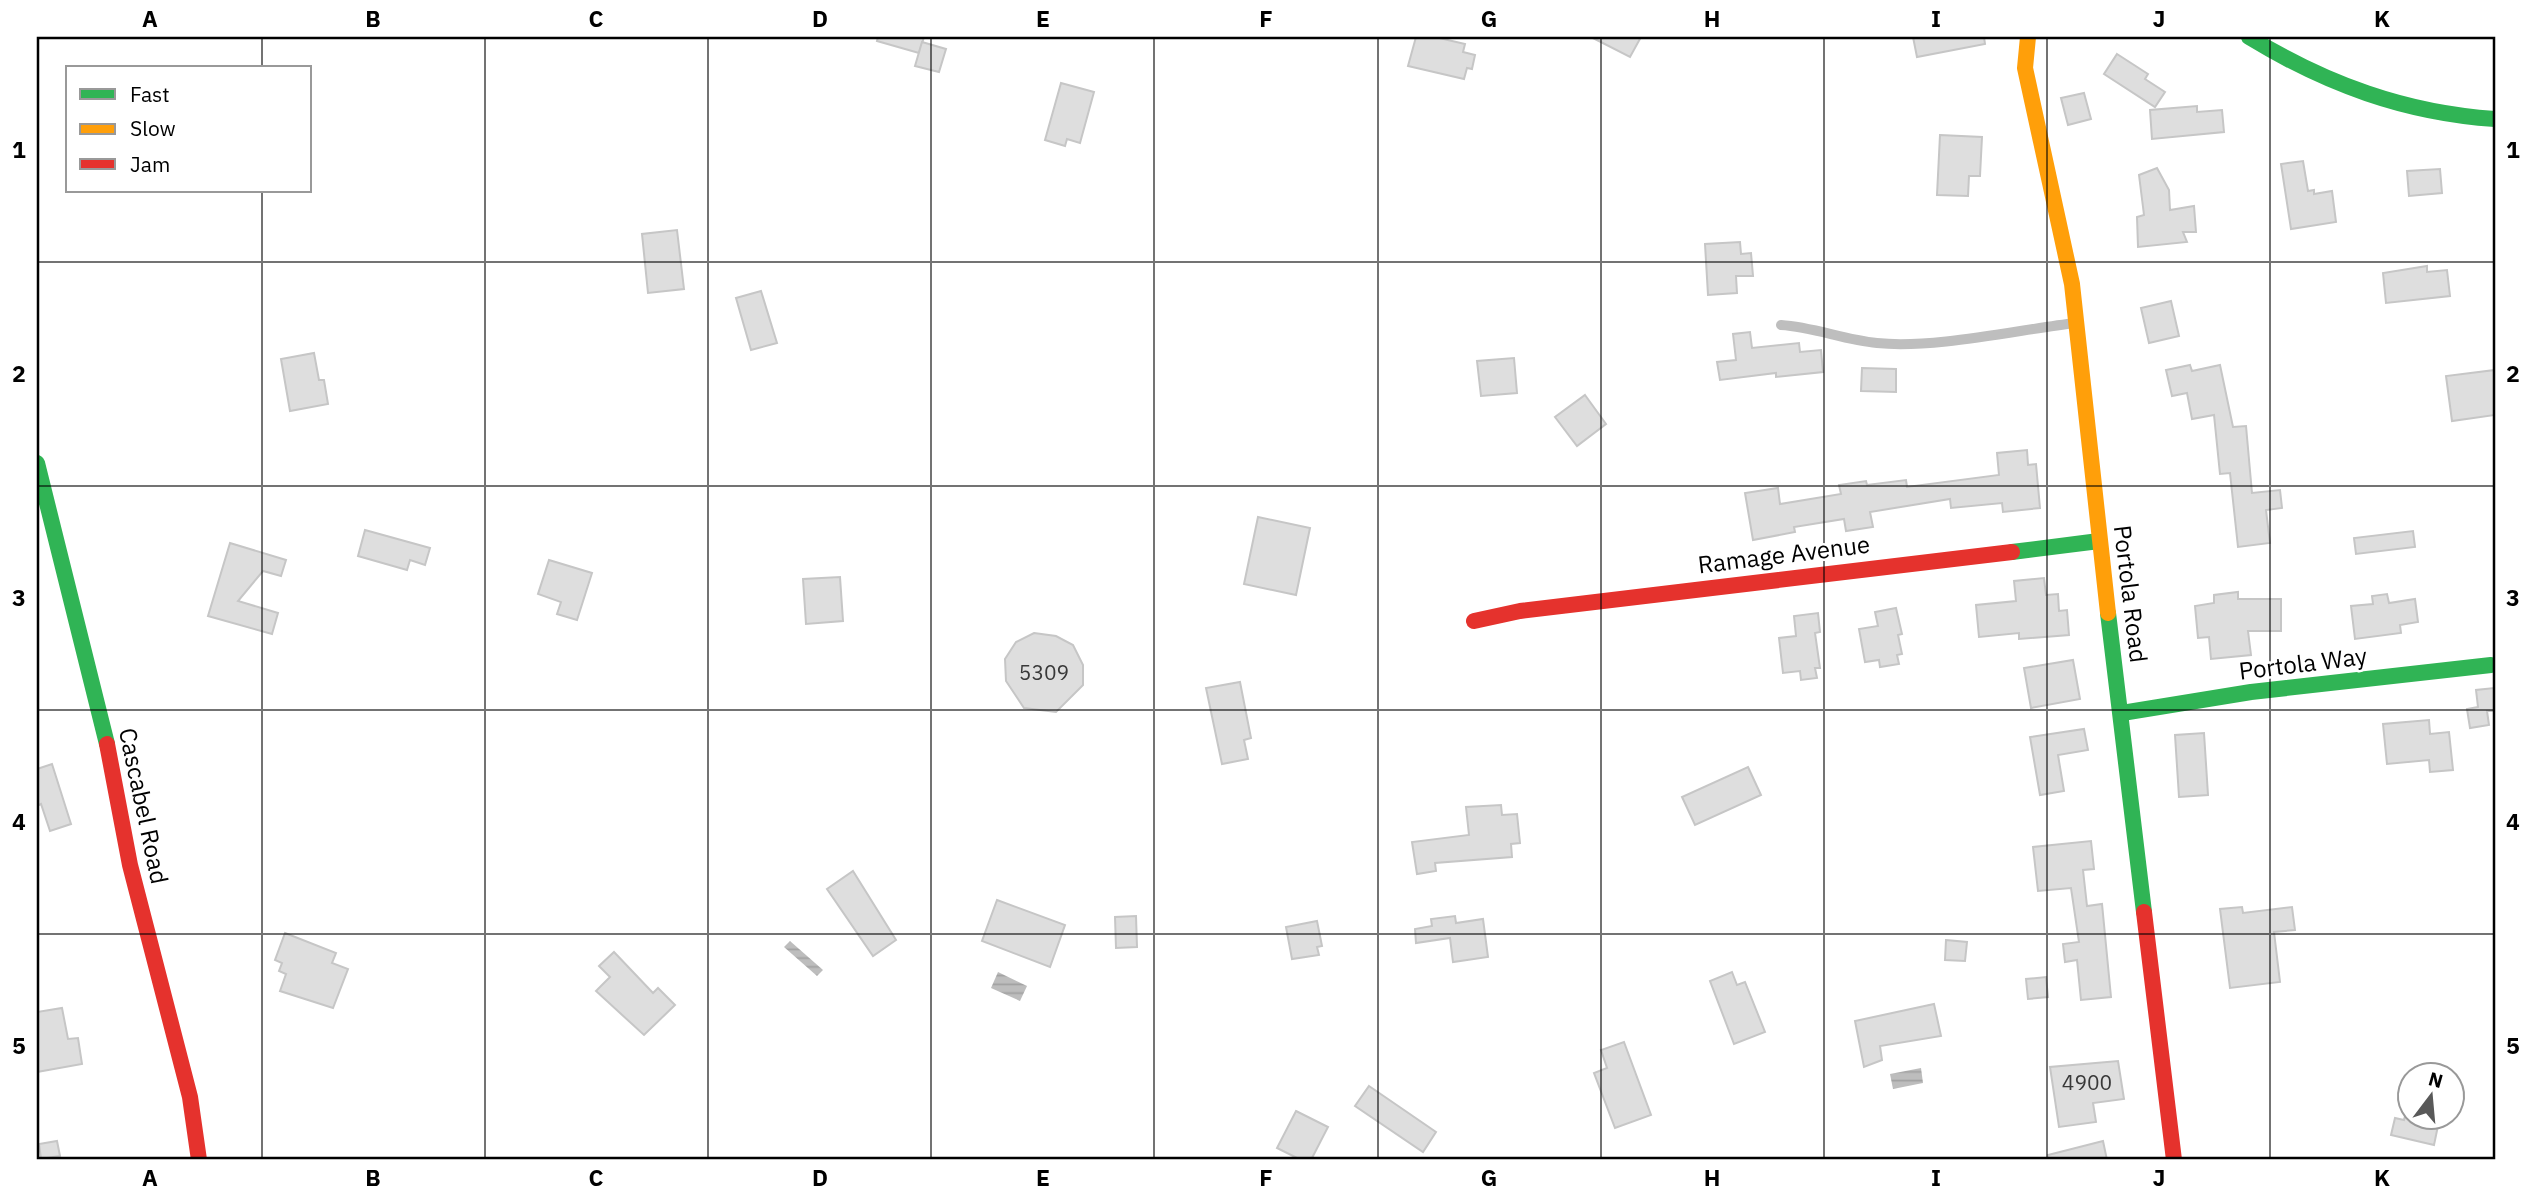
<svg xmlns="http://www.w3.org/2000/svg" width="2532" height="1197" font-family="'IBM Plex Sans',sans-serif">
  <style>
    .water { fill: url(#water-rules) }
    .building { fill: #dedede; stroke: #c6c6c6; stroke-width: 2 }
    .lines { fill: none; stroke-linecap: round; stroke-linejoin: round }
    .lane { stroke: #bebebe; stroke-width: 10 }
    .fast { stroke: #30b455; stroke-width: 16 }
    .slow { stroke: #ff9f0a; stroke-width: 16 }
    .jam { stroke: #e5322d; stroke-width: 16 }
    .grid { fill: none; stroke: #000; stroke-width: 2; stroke-opacity: 0.55 }
    .labels { text-anchor: middle; stroke-width: 5; stroke-linejoin: round; paint-order: stroke }
    .number-label { font-size: 21px; fill: #383838 }
    .street-label { font-size: 24px; fill: #000; stroke: #fff }
    .neatline { fill: none; stroke: #000; stroke-width: 2.5 }
    .grid-label { font-size: 23px; text-anchor: middle; font-weight: bold; fill: #000 }
  </style>
  <defs>
    <pattern id="water-rules" width="6" height="5" patternUnits="userSpaceOnUse" patternTransform="scale(1.75)"><rect width="6" height="5" fill="#bdbdbd"/><path d="M0 2.5h6" fill="none" stroke="#a1a1a1"/></pattern>
  </defs>
  <rect width="100%" height="100%" fill="#fff"/>
  <g class="water">
    <polygon points="790,941 823,970 817,976 784,947"/>
    <polygon points="998,972 1027,986 1020,1001 991,988"/>
    <polygon points="1921,1068 1923,1083 1893,1089 1890,1074"/>
  </g>
  <g class="building">
    <polygon points="878,37 924,37 919,53 877,41"/>
    <polygon points="1416,37 1435,37 1465,44 1463,52 1475,55 1472,69 1467,68 1464,79 1408,66"/>
    <polygon points="1591,37 1641,37 1630,57"/>
    <polygon points="1913,37 1984,37 1985,44 1917,57"/>
    <polygon points="922,42 946,49 939,72 915,66"/>
    <polygon points="2117,54 2148,74 2145,79 2165,92 2155,107 2104,74"/>
    <polygon points="1061,83 1094,92 1080,143 1067,139 1065,146 1045,140"/>
    <polygon points="2084,93 2091,119 2068,125 2061,98"/>
    <polygon points="2197,106 2197,112 2222,110 2224,132 2152,139 2150,110"/>
    <polygon points="1940,135 1982,137 1980,176 1969,176 1968,196 1937,195"/>
    <polygon points="2303,161 2308,191 2314,190 2314,194 2332,191 2336,222 2291,229 2281,164"/>
    <polygon points="2157,168 2169,190 2170,210 2194,206 2196,232 2183,232 2187,242 2138,247 2137,217 2144,215 2139,175"/>
    <polygon points="2440,169 2442,193 2409,196 2407,171"/>
    <polygon points="677,230 684,289 648,293 642,234"/>
    <polygon points="1740,242 1741,254 1751,253 1753,276 1736,276 1737,293 1708,295 1705,244"/>
    <polygon points="2427,266 2427,272 2447,270 2450,296 2386,303 2383,273"/>
    <polygon points="761,291 777,343 751,350 736,298"/>
    <polygon points="2171,301 2179,336 2149,343 2141,308"/>
    <polygon points="1750,332 1752,348 1799,343 1800,352 1821,350 1823,372 1776,377 1776,373 1720,380 1717,362 1736,360 1733,334"/>
    <polygon points="314,353 319,380 324,380 328,404 290,411 281,359"/>
    <polygon points="1514,358 1517,393 1481,396 1477,361"/>
    <polygon points="2190,365 2192,371 2220,365 2233,427 2246,426 2252,493 2280,490 2282,508 2266,510 2270,543 2238,547 2230,473 2220,474 2214,415 2192,419 2187,393 2172,396 2166,370"/>
    <polygon points="1862,368 1896,369 1896,392 1861,391"/>
    <polygon points="2495,370 2495,415 2452,421 2446,376"/>
    <polygon points="1585,395 1606,424 1577,446 1555,417"/>
    <polygon points="2027,450 2028,465 2036,464 2040,508 2003,512 2002,503 1951,508 1950,499 1870,512 1873,527 1846,531 1844,519 1794,527 1795,532 1753,540 1745,493 1778,488 1780,504 1841,494 1839,485 1866,481 1867,485 1906,480 1907,487 1999,475 1997,453"/>
    <polygon points="1258,517 1310,528 1296,595 1244,584"/>
    <polygon points="365,530 430,548 425,565 410,560 407,570 358,556"/>
    <polygon points="2413,531 2415,547 2356,554 2354,538"/>
    <polygon points="230,543 286,560 281,576 263,571 238,601 278,613 272,634 208,616"/>
    <polygon points="549,560 592,573 577,620 557,614 561,602 538,594"/>
    <polygon points="840,577 843,621 806,624 803,579"/>
    <polygon points="2044,578 2046,595 2058,594 2059,611 2067,610 2069,635 2019,639 2019,633 1979,637 1976,605 2016,601 2014,581"/>
    <polygon points="2238,592 2238,599 2281,599 2281,631 2248,631 2251,655 2211,659 2209,637 2198,638 2195,606 2214,603 2214,595"/>
    <polygon points="2387,594 2389,603 2415,599 2418,622 2400,625 2401,633 2355,639 2351,606 2373,604 2372,596"/>
    <polygon points="1896,608 1902,634 1898,635 1902,654 1897,655 1899,664 1880,667 1879,660 1865,662 1859,629 1878,626 1875,612"/>
    <polygon points="1818,613 1820,632 1815,633 1820,668 1815,668 1817,678 1801,680 1800,671 1783,673 1779,638 1796,636 1794,616"/>
    <polygon points="1034,633 1056,636 1073,645 1083,665 1083,685 1056,712 1024,708 1006,681 1005,659 1016,642"/>
    <polygon points="2073,660 2080,699 2031,708 2024,668"/>
    <polygon points="1240,682 1251,738 1244,740 1248,759 1222,764 1206,688"/>
    <polygon points="2494,688 2495,711 2487,711 2489,725 2470,728 2467,709 2478,707 2476,690"/>
    <polygon points="2429,720 2430,734 2449,732 2453,770 2430,772 2429,760 2387,764 2383,724"/>
    <polygon points="2084,729 2088,750 2058,755 2064,791 2040,795 2030,737"/>
    <polygon points="2204,733 2208,795 2179,797 2175,735"/>
    <polygon points="52,764 71,824 50,831 41,804 37,806 37,769"/>
    <polygon points="1748,767 1761,795 1695,825 1682,797"/>
    <polygon points="1501,805 1502,815 1517,814 1520,843 1511,844 1512,857 1435,863 1436,871 1417,874 1412,842 1469,835 1466,807"/>
    <polygon points="2091,841 2094,869 2083,870 2087,906 2102,904 2111,997 2081,1000 2077,960 2065,962 2063,944 2079,942 2071,888 2038,891 2033,847"/>
    <polygon points="853,871 896,940 873,956 827,889"/>
    <polygon points="997,900 1065,925 1050,967 982,941"/>
    <polygon points="2242,907 2243,913 2292,907 2295,930 2274,932 2280,982 2230,988 2220,909"/>
    <polygon points="1136,916 1137,947 1116,948 1115,917"/>
    <polygon points="1455,916 1456,923 1483,919 1488,957 1453,962 1450,938 1416,943 1415,929 1432,926 1431,919"/>
    <polygon points="1317,921 1322,946 1317,947 1319,955 1292,959 1286,927"/>
    <polygon points="285,933 336,953 332,963 348,969 333,1008 280,991 286,974 279,971 282,963 275,960"/>
    <polygon points="1946,940 1967,942 1965,961 1945,960"/>
    <polygon points="614,952 653,993 658,988 675,1005 644,1035 596,991 610,977 599,966"/>
    <polygon points="1732,972 1737,985 1745,982 1765,1032 1734,1044 1710,981"/>
    <polygon points="2046,977 2048,997 2028,999 2026,979"/>
    <polygon points="1934,1004 1941,1036 1880,1046 1882,1060 1864,1067 1855,1021"/>
    <polygon points="62,1008 68,1039 78,1038 82,1064 37,1072 37,1012"/>
    <polygon points="1624,1042 1651,1115 1615,1128 1594,1073 1607,1068 1601,1050"/>
    <polygon points="2118,1061 2124,1099 2093,1103 2096,1122 2059,1127 2050,1067"/>
    <polygon points="1369,1086 1436,1132 1423,1152 1355,1106"/>
    <polygon points="1296,1111 1328,1127 1311,1160 1301,1160 1277,1148"/>
    <polygon points="2405,1116 2440,1116 2434,1145 2391,1135 2395,1118 2404,1120"/>
    <polygon points="57,1141 60,1156 41,1159 39,1144"/>
    <polygon points="2103,1141 2107,1160 2049,1160 2048,1155"/>
  </g>
  <g class="lines">
    <path class="lane" d="M1781 325C1814 327 1844 340 1877 343 1933 349 2017 330 2075 323"/>
    <g class="fast">
      <path d="M2249 37C2326 84 2405 113 2495 119"/>
      <polyline points="37,463 107,744"/>
      <polyline points="2012,552 2099,541"/>
      <polyline points="2108,613 2144,912"/>
      <polyline points="2122,713 2251,692 2491,665"/>
    </g>
    <polyline class="slow" points="2028,37 2025,68 2072,284 2108,613"/>
    <g class="jam">
      <polyline points="1474,621 1520,611 2012,552"/>
      <polyline points="107,744 130,865 190,1097 199,1160"/>
      <polyline points="2144,912 2174,1160"/>
    </g>
  </g>
  <path class="grid" d="M262 37V68M485 37V1160M708 37V1160M931 37V1160M1154 37V1160M1378 37V1160M1601 37V1160M1824 37V1160M2047 37V1160M2270 37V1160M262 191V1160M37 262H2495M37 486H2495M37 710H2495M37 934H2495"/>
  <g class="labels">
    <g class="number-label">
      <text x="1044" y="680">5309</text>
      <text x="2087" y="1090">4900</text>
    </g>
    <g class="street-label">
      <text transform="translate(1784 555) rotate(-7)" y="8">Ramage Avenue</text>
      <text transform="translate(2130 594) rotate(83)" y="8">Portola Road</text>
      <text transform="translate(2303 664) rotate(-7)" y="8">Portola Way</text>
      <text transform="translate(143 806) rotate(78)" y="8">Cascabel Road</text>
    </g>
  </g>
  <rect width="2532" height="1197" fill="none" stroke="#ffffff" stroke-width="77"/>
  <rect x="66" y="66" width="245" height="126" fill="#ffffff" stroke="#999999" stroke-width="2"/>
  <rect x="80" y="89" width="35" height="10" fill="#30b455" stroke="#999999" stroke-width="2"/>
  <text x="130" y="102" font-size="21" fill="#000000">Fast</text>
  <rect x="80" y="124" width="35" height="10" fill="#ff9f0a" stroke="#999999" stroke-width="2"/>
  <text x="130" y="136" font-size="21" fill="#000000">Slow</text>
  <rect x="80" y="159" width="35" height="10" fill="#e5322d" stroke="#999999" stroke-width="2"/>
  <text x="130" y="172" font-size="21" fill="#000000">Jam</text>
  <g transform="translate(2431 1096) rotate(16)"><circle r="33" fill="#ffffff" stroke="#999999" stroke-width="2"/>
  <path d="M0-5L12 26L0 18L-12 26Z" fill="#595959"/>
  <text y="-10" font-size="19" font-weight="bold" text-anchor="middle" fill="#000000">N</text>
  </g>
  <rect x="38" y="38" width="2456" height="1120" class="neatline"/>
  <g class="grid-label">
    <text x="150" y="27">A</text>
    <text x="373" y="27">B</text>
    <text x="596" y="27">C</text>
    <text x="820" y="27">D</text>
    <text x="1043" y="27">E</text>
    <text x="1266" y="27">F</text>
    <text x="1489" y="27">G</text>
    <text x="1712" y="27">H</text>
    <text x="1936" y="27">I</text>
    <text x="2159" y="27">J</text>
    <text x="2382" y="27">K</text>
    <text x="19" y="158">1</text>
    <text x="2513" y="158">1</text>
    <text x="19" y="382">2</text>
    <text x="2513" y="382">2</text>
    <text x="19" y="606">3</text>
    <text x="2513" y="606">3</text>
    <text x="19" y="830">4</text>
    <text x="2513" y="830">4</text>
    <text x="19" y="1054">5</text>
    <text x="2513" y="1054">5</text>
    <text x="150" y="1186">A</text>
    <text x="373" y="1186">B</text>
    <text x="596" y="1186">C</text>
    <text x="820" y="1186">D</text>
    <text x="1043" y="1186">E</text>
    <text x="1266" y="1186">F</text>
    <text x="1489" y="1186">G</text>
    <text x="1712" y="1186">H</text>
    <text x="1936" y="1186">I</text>
    <text x="2159" y="1186">J</text>
    <text x="2382" y="1186">K</text>
  </g>
</svg>
